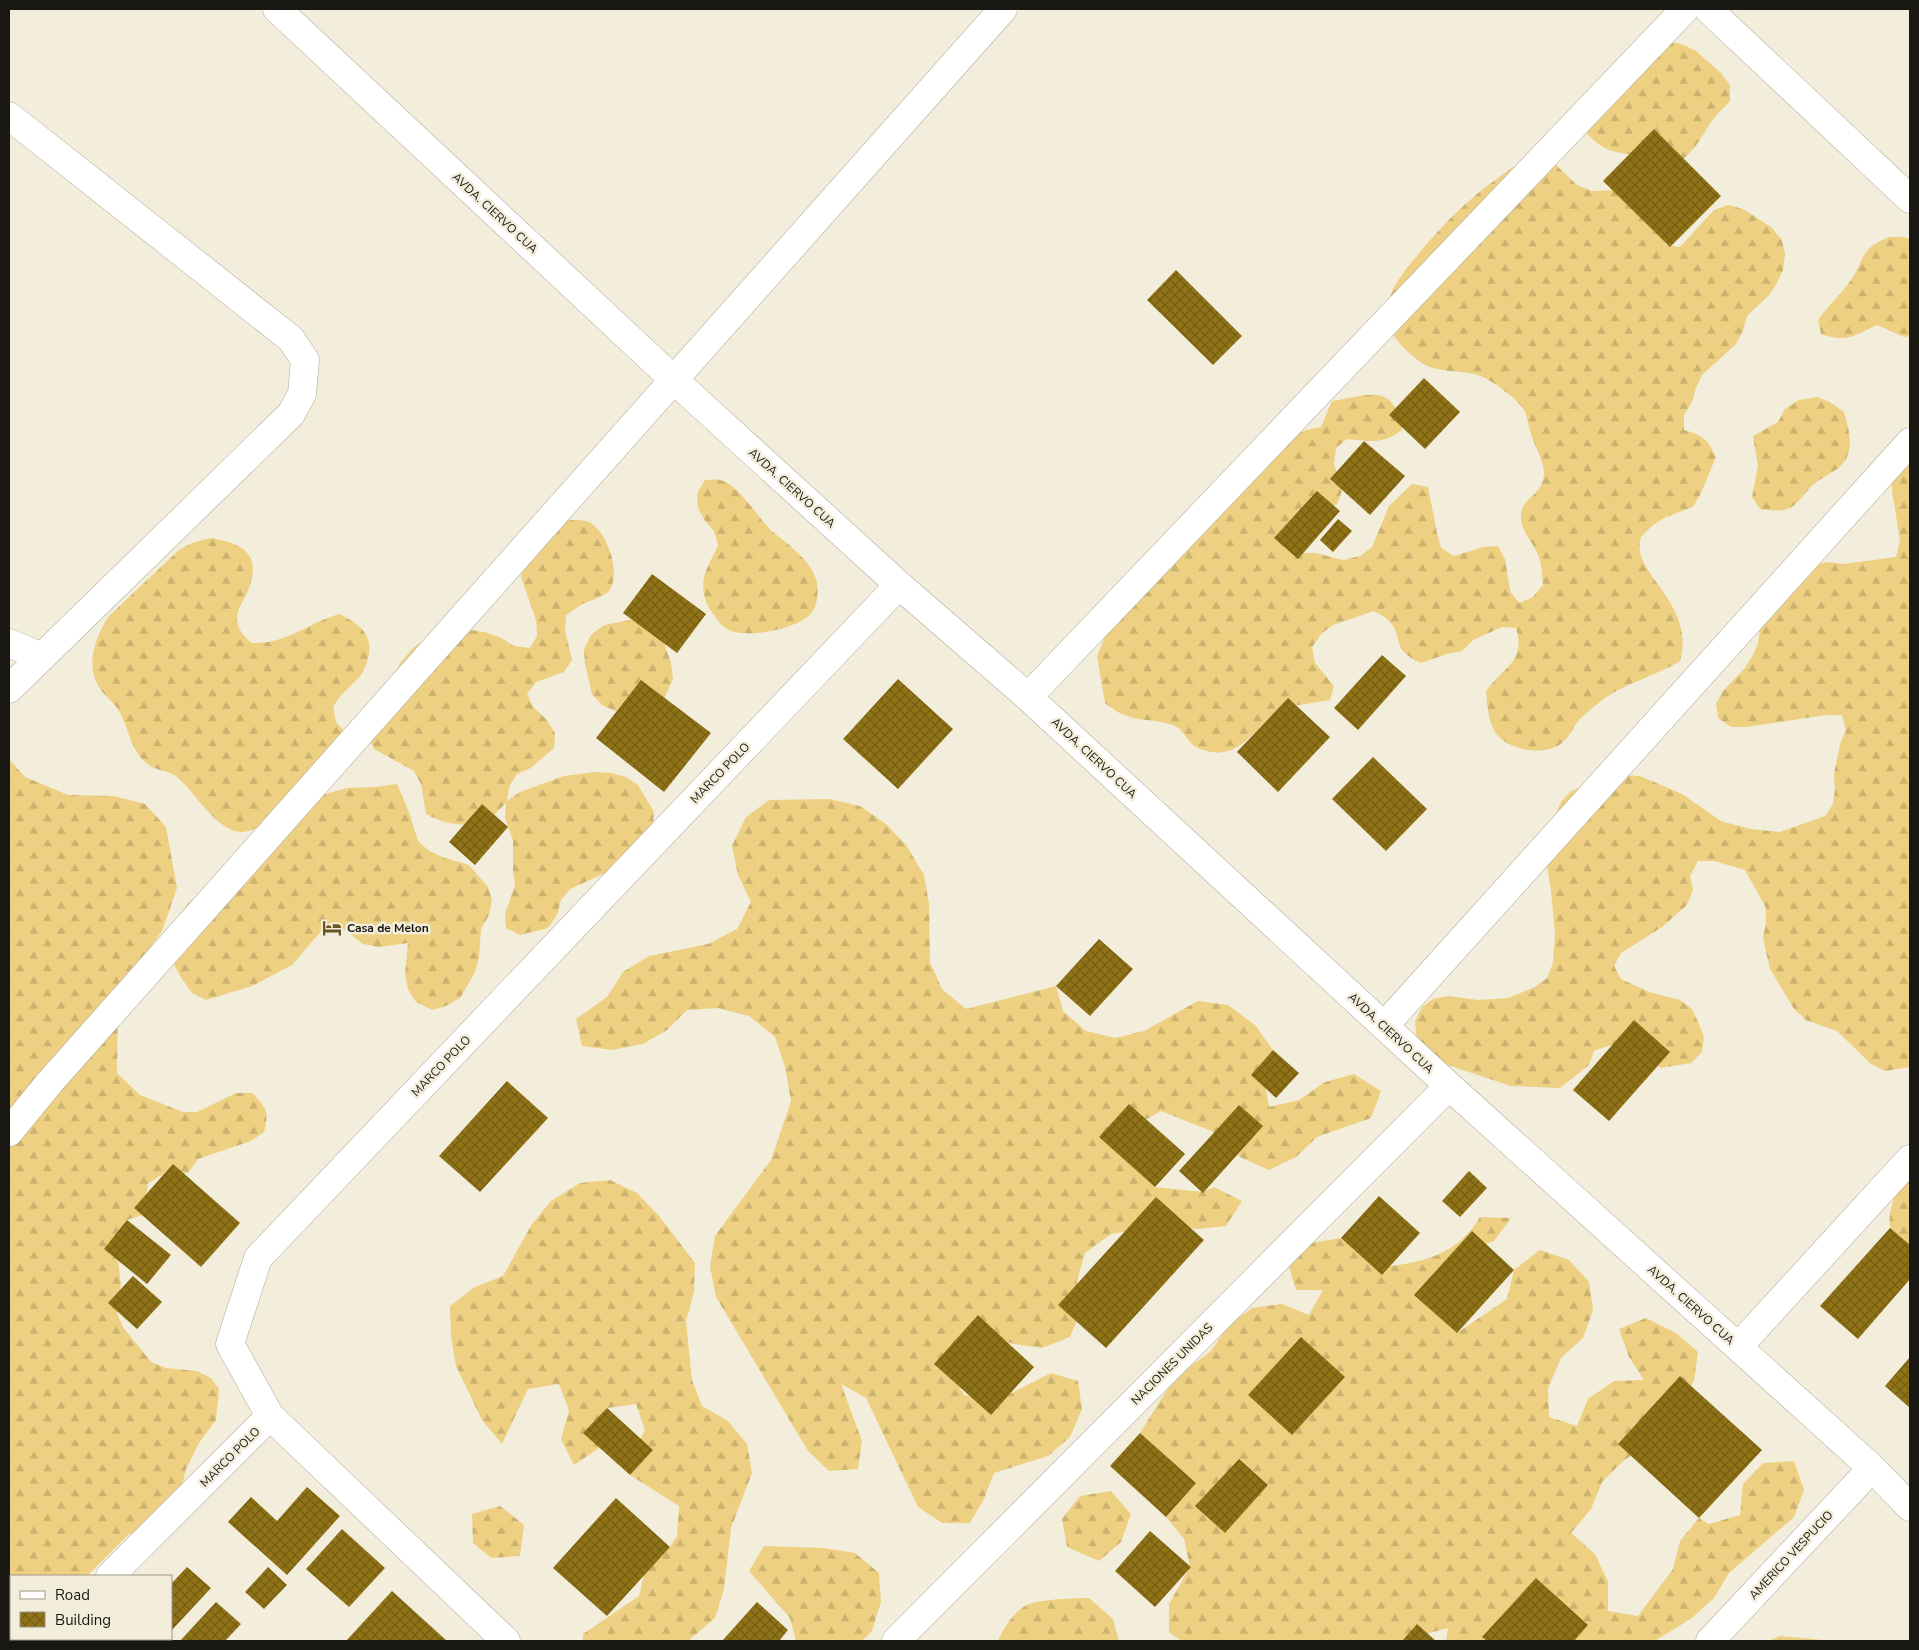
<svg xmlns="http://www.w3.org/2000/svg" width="1919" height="1650" font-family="'Nunito Sans',sans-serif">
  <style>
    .forest { fill: url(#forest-firs) }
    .building { fill: url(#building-cross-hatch) }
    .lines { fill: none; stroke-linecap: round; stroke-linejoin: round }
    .minor-casing { stroke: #afa998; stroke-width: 29 }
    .minor { stroke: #fff; stroke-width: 28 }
    .labels { text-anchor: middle; stroke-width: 5; stroke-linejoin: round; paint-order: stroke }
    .street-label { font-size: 12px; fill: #191711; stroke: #f3eddb }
    .poi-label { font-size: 12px; font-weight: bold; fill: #191711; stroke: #f3eddb; text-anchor: start }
  </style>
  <defs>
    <pattern id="forest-firs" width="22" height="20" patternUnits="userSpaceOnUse" patternTransform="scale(1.25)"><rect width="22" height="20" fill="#eed082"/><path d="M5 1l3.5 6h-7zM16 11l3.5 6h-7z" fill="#ccb26f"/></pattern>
    <pattern id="building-cross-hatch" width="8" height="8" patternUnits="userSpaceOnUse" patternTransform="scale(1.25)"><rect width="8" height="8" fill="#907317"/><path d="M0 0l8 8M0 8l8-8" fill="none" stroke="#755d13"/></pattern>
  </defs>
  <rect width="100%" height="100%" fill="#f3eddb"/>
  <!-- forest -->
  <path class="forest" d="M1666 41 1682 44 1696 51 1721 73 1730 85V101C1724 108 1715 115 1710 124 1702 136 1688 163 1671 164 1662 164 1647 157 1637 155 1611 152 1602 151 1584 130Z
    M1525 161 1555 164 1577 185 1592 191 1622 190 1667 226 1665 245 1680 247 1714 210 1728 205 1743 209 1771 227 1782 240 1785 254 1783 270 1777 283 1769 295 1747 316 1743 331 1736 344 1702 375 1696 388 1692 402 1684 415V430C1702 435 1708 439 1716 457L1701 493 1693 507 1664 518 1652 526 1641 537C1640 541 1639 547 1640 552 1642 562 1649 571 1654 579 1673 605 1689 628 1680 661 1656 676 1628 682 1605 698 1597 704 1588 711 1581 718 1574 725 1570 736 1563 742 1547 758 1506 750 1495 732 1488 720 1487 704 1486 691 1504 666 1526 662 1516 628L1502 627 1473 640 1462 651 1447 654 1421 663C1389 649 1405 637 1388 620 1385 616 1378 614 1374 611L1333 625 1322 633 1312 647 1315 663 1334 686 1330 700C1320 702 1285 706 1278 711 1252 730 1238 765 1198 748 1188 744 1183 728 1173 725 1144 716 1132 725 1105 703L1097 656 1121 598 1278 445 1306 430 1321 427 1332 401C1370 395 1394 382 1402 430 1382 445 1371 441 1347 439L1336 448 1334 463 1342 491 1337 504 1309 517 1300 553H1316L1343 560 1360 556 1372 547 1389 506 1412 484 1428 487 1437 533 1441 548 1454 556 1483 547 1498 546 1505 559 1510 591 1519 603 1533 597 1543 585C1542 575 1542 564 1538 555 1533 541 1519 530 1521 514 1523 501 1531 499 1538 490 1552 472 1538 455 1532 437 1529 429 1528 420 1525 412 1520 400 1490 379 1478 375 1464 371 1448 372 1433 368 1422 365 1414 357 1405 349 1371 317 1391 287 1415 258 1437 231 1460 207 1487 186 1500 177 1510 167 1525 161Z
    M1889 237H1904L1910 239V336L1904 337 1877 325C1853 336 1848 343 1821 334L1818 320C1827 307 1839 296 1849 283 1866 260 1857 250 1889 237Z
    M1817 397 1830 402 1844 412C1848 426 1853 442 1847 457 1840 472 1823 475 1812 486 1805 492 1798 504 1790 508 1781 512 1769 510 1760 509L1752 497 1758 466 1753 436 1778 422 1785 409 1799 400Z
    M1910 443V1067L1885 1071 1871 1064 1837 1031 1806 1020 1794 1009 1770 969 1763 938 1766 922V908L1745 870 1714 861H1698L1690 876 1693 890 1687 905 1662 927 1621 953 1614 966 1621 979 1649 992 1680 1000 1692 1009 1699 1024 1704 1037 1702 1052 1691 1063 1661 1068C1637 1048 1626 1037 1594 1051L1589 1065 1560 1088 1511 1086 1436 1061 1424 1049 1416 1035 1415 1021 1422 1007 1433 999 1448 996 1478 1000 1508 998 1535 987 1547 978 1553 963 1555 934 1551 891 1544 847 1548 832 1561 802 1570 792 1598 778 1612 774 1640 776 1682 794 1721 821 1750 829 1780 832 1825 816 1833 804 1835 789 1834 774 1840 744 1846 730 1842 715H1826L1746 727H1731L1718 718 1716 704 1723 691 1744 669 1752 657 1758 644 1762 614 1799 568 1829 562 1843 564 1896 557 1900 541 1890 477Z
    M705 480C709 480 715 479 720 480 739 484 758 519 773 532 789 545 810 560 816 579 819 588 818 605 812 612 800 629 744 640 727 629 721 626 716 618 712 612 704 602 702 589 704 577 707 566 714 555 718 545L714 531 705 521 698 508 697 494Z
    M573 520C578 520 584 520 589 522 607 531 623 575 608 592 601 598 587 601 579 606 575 609 571 612 566 615L565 630 572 660 564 672 536 682 527 694 534 708 546 719 555 733 554 748 531 768 517 774 509 787 507 801 520 792 564 776 595 772 611 773 626 777 638 785 654 812 653 827 614 869 570 889 561 900 557 915 548 928 520 935 506 928 505 914 515 885 513 871V841L505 818 506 803 485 824C459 825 449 826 426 814L421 784 414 771 374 749 368 735 393 676 401 662 413 648 438 630 453 627 484 632 500 637 514 646 530 648 537 636 536 620 521 577 518 545 541 524Z
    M211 538C241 543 262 553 249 588 246 597 238 607 237 617 237 629 243 635 251 643 288 644 306 624 339 614 356 622 372 632 369 653 368 660 365 669 361 675 351 687 341 693 333 707L336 722 356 744 355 760 344 769C324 783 262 833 241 832 216 831 195 792 177 777 169 770 154 771 146 763 131 750 129 730 120 713 116 704 107 698 101 690 84 667 95 637 109 616L180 549 195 542Z
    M635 619 661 634 671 663 673 679 661 706 636 721 602 705 592 694 585 664 584 649 591 635 604 625Z
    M9 759 25 777 68 795 114 796 145 804 166 827 177 888 162 931 118 993 117 1073 140 1095 183 1112H197L236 1093H252C267 1107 269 1113 264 1132L251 1141 198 1159 188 1173 159 1176 148 1184 142 1215 127 1220 115 1238 121 1284 117 1313 123 1327 151 1362 166 1368 197 1371 211 1378 219 1389 216 1420 199 1443 186 1469 178 1501 156 1523 128 1535 87 1576H11V1639H25L22 1641H9Z
    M397 784 409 812 418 841 428 850 442 857 469 865 488 887 492 900 489 915 481 929 479 957 475 972 460 998 446 1006 432 1010 416 1002 408 989 405 974 408 943 379 947 363 944 338 925 322 930 292 965 252 986 206 1000 192 993 182 979 174 965 171 949 178 918 188 903 212 886 267 858 278 847 296 819 319 796 347 788 376 787Z
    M829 799 860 806 886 824 906 845 924 875 929 904 930 962 942 989 966 1009 1056 986 1063 1011 1086 1031 1115 1038 1144 1031 1198 1001 1228 1005 1255 1025 1273 1050 1264 1077 1269 1107 1299 1100 1325 1082 1354 1074 1381 1091 1371 1118 1317 1137 1296 1157 1269 1170 1240 1157 1219 1134 1161 1111 1136 1125 1143 1158 1155 1187 1203 1192 1214 1187 1242 1201 1226 1226 1198 1229 1169 1225 1111 1234 1085 1253 1077 1281 1081 1311 1070 1337 1042 1348 1014 1344 986 1335 948 1369 964 1395 996 1401 1051 1373 1078 1381 1082 1409 1070 1437 1048 1456 994 1473 984 1499 970 1523H942L918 1507 866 1398 841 1384 862 1441 858 1469 829 1471 808 1451 716 1297 710 1266 715 1236 771 1160 791 1101 785 1067 775 1037 749 1016 718 1008 687 1010 667 1030 643 1044 612 1050 582 1046 576 1019 607 997 623 972 649 956 708 944 737 929 751 902 738 875 732 846 746 817 769 800Z
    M1908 1161H1910V1247L1906 1249 1894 1242C1893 1237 1890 1232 1890 1226 1887 1208 1902 1179 1908 1161Z
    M610 1180 637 1193 659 1216 695 1263 694 1292 686 1321 692 1380 702 1406 728 1421 747 1444 752 1473 731 1528 724 1589 715 1618 688 1641H583V1634L639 1596 646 1567 670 1547 677 1536 679 1506 630 1475 631 1456 645 1430 636 1404 607 1408 598 1419 599 1448 574 1465 561 1439 569 1411 559 1384 528 1389 502 1444 482 1420 456 1366 451 1336 450 1306 475 1287 503 1276 532 1224 551 1201 580 1183Z
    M1480 1217 1511 1218 1494 1241 1464 1252 1457 1333 1507 1299 1514 1270 1540 1250 1569 1260 1589 1282 1593 1310 1583 1338 1561 1358 1548 1388 1549 1417 1577 1426 1588 1399 1614 1381 1644 1380 1629 1357 1619 1329 1646 1318 1676 1333 1698 1352 1694 1380 1682 1406 1645 1446 1622 1462 1602 1482 1591 1509 1571 1533 1595 1554 1608 1582V1611L1638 1616 1673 1569 1680 1541 1699 1518 1709 1524 1740 1515 1743 1484 1763 1463 1794 1461 1804 1490 1794 1517 1729 1573 1714 1598 1692 1618 1655 1641H1446L1448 1628 1398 1641H1181L1169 1632V1604L1190 1567 1184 1539 1166 1517 1154 1488 1140 1433 1167 1390 1187 1369 1211 1351 1228 1326 1252 1308 1282 1304 1309 1315 1323 1290H1296L1288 1264 1311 1243 1341 1238 1372 1241 1391 1266C1429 1261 1459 1252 1480 1217Z
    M1111 1491 1131 1514 1121 1542 1099 1561 1067 1547 1062 1519 1080 1496Z
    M500 1506 524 1525 520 1556 491 1558 473 1543 472 1514Z
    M764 1546 824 1548 855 1553 879 1573 881 1602 872 1631 862 1641H796L790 1618 749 1571Z
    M1089 1598 1113 1619 1119 1641H998C1003 1629 1014 1611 1027 1605 1039 1599 1075 1598 1089 1598Z
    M1780 1636 1834 1641H1768Z"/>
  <!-- building -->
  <path class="building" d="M1654 129 1721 196 1670 247 1603 181Z
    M1176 270 1242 336 1213 365 1147 300Z
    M1424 378 1460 412 1425 449 1389 415Z
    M1364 441 1405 476 1370 515 1330 479Z
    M1317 491 1340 511 1298 559 1274 538Z
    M1338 519 1352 531 1333 552 1320 540Z
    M652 574 706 614 677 653 623 613Z
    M1382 655 1406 676 1358 730 1334 708Z
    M898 679 953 729 898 789 843 739Z
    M641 680 711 733 664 792 596 738Z
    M1288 698 1330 737 1278 792 1237 752Z
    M1373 757 1427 809 1386 851 1332 799Z
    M482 804 508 827 475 865 449 842Z
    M1099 939 1133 969 1090 1016 1056 986Z
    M1634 1020 1670 1052 1609 1121 1573 1090Z
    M1273 1050 1299 1073 1276 1098 1251 1075Z
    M507 1081 548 1118 480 1192 439 1156Z
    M1129 1104 1185 1154 1155 1187 1099 1137Z
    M1239 1105 1263 1126 1203 1193 1179 1171Z
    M173 1164 240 1223 201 1267 134 1208Z
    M1469 1171 1487 1188 1460 1217 1442 1201Z
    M1379 1196 1420 1233 1382 1275 1341 1238Z
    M1156 1197 1204 1240 1106 1348 1058 1305Z
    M127 1220 171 1255 147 1284 104 1249Z
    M1890 1228 1910 1245V1279L1858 1339 1820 1306Z
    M1472 1231 1514 1270 1457 1333 1414 1295Z
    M133 1276 162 1302 137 1329 108 1303Z
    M978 1315 1034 1367 991 1415 934 1364Z
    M1301 1337 1345 1377 1292 1435 1248 1395Z
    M1910 1357V1408L1885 1386Z
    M1680 1376 1762 1450 1699 1518 1618 1444Z
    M607 1408 653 1450 630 1475 583 1433Z
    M1140 1433 1196 1483 1166 1517 1110 1466Z
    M1239 1459 1268 1485 1225 1533 1195 1506Z
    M307 1487 340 1516 287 1575 228 1522 251 1497 277 1521Z
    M616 1498 670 1547 607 1616 553 1568Z
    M342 1529 385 1568 349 1607 306 1569Z
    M1150 1531 1191 1567 1155 1607 1115 1571Z
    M187 1567 211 1588 171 1631V1584Z
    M268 1567 287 1585 264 1609 245 1592Z
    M1536 1578 1588 1625 1574 1641H1487L1482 1637Z
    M392 1591 447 1641H346Z
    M216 1602 241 1624 225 1641H180Z
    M757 1602 788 1630 779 1641H722Z
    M1417 1624 1436 1641H1402Z"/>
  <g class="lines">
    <!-- minor casing -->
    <g class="minor-casing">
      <path id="minor" d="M277 9 673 379 899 585 1028 697 1449 1086 1872 1468 1910 1507
        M1708 9 1910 199
        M9 116 291 339 305 360 302 394 291 414 9 689
        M9 643 42 657
        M1028 697 1685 9
        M1384 1026 1910 442
        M9 1132 50 1082 1003 9
        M1738 1347 1910 1159
        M110 1576 270 1416
        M45 1641 48 1639
        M506 1641 270 1416 230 1344 258 1258 899 585
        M896 1641 1449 1086
        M1710 1641 1872 1468"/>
    </g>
    <!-- minor -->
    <use href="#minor" class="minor"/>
  </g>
  <!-- icons -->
  <defs>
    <g id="hotel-bare" transform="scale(1.5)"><path d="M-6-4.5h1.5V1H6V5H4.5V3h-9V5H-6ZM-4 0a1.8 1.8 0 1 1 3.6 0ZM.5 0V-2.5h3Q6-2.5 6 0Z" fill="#675523" stroke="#f3eddb" stroke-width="2.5" paint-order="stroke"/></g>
  </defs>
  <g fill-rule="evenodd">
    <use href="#hotel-bare" x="332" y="928"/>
  </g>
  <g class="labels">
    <!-- street labels -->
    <g class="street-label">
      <text transform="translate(495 213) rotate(43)" y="4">AVDA. CIERVO CUA</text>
      <text transform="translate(792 488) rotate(42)" y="4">AVDA. CIERVO CUA</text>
      <text transform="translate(1094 758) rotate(43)" y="4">AVDA. CIERVO CUA</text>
      <text transform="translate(720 773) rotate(-46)" y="4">MARCO POLO</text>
      <text transform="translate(1391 1033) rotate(43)" y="4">AVDA. CIERVO CUA</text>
      <text transform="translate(441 1066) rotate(-46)" y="4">MARCO POLO</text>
      <text transform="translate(1691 1305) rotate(42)" y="4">AVDA. CIERVO CUA</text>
      <text transform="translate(1172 1364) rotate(-45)" y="4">NACIONES UNIDAS</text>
      <text transform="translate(230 1457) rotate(-45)" y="4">MARCO POLO</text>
      <text transform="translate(1791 1555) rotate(-47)" y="4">AMERICO VESPUCIO</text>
    </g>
    <!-- poi labels -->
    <g class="poi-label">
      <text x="347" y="932">Casa de Melon</text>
    </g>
  </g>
  <!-- border -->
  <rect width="1919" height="1650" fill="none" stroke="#191711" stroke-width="20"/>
  <!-- legend -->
  <rect x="10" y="1575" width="162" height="65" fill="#f3eddb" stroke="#9c978a"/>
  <rect x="20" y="1591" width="25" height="8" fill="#ffffff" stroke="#9c978a"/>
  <text x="55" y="1600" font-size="15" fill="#191711">Road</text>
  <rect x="20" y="1612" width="25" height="15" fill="url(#building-cross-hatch)" stroke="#9c978a"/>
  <text x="55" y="1625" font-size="15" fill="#191711">Building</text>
</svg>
